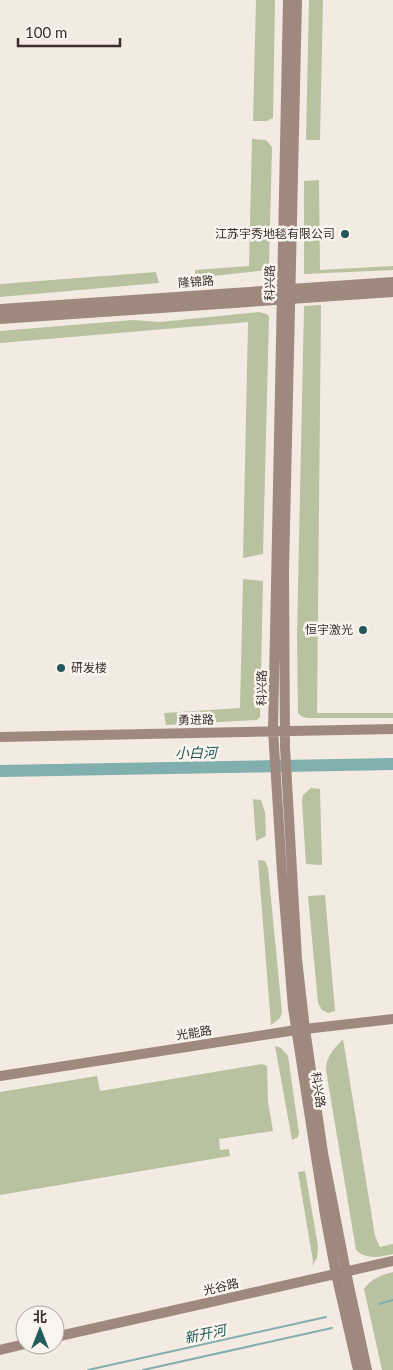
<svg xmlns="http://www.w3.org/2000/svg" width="393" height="1370" font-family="Lato,'Noto Sans SC',sans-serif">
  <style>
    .green { fill: #b8c2a1 }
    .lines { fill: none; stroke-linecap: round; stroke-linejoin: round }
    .stream { stroke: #81afae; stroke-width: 2 }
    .river { stroke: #81afae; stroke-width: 12 }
    .secondary { stroke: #9f897e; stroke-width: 10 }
    .poi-dot { fill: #22595a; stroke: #faf4ee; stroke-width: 2 }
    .labels { text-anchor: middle; stroke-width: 5; stroke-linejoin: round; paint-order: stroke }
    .poi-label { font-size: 12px; fill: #3a2f2c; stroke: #faf4ee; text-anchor: end }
    .street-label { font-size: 12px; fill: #3a2f2c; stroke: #faf4ee }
    .water-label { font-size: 14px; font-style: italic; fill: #22595a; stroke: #faf4ee }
  </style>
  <rect width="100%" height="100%" fill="#f3eae1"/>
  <!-- green -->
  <path class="green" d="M256 0H275L273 118 267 121H253Z
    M309 0H323L320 140H306Z
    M252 139 266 140 272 147 269 266 267 270 195 278V270L249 266Z
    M319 180 320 270 393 266V270L304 274V181Z
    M156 272 159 283 0 297V284Z
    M321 305 317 713H393V718H307L301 716 298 713 297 635 304 306Z
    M259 312 267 314 269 317 263 554 243 558 248 322 0 343V331L133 320 160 322Z
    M243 579 263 581 260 717 257 720 166 725 164 713 240 708Z
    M311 788 320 789 322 865 306 864 302 801 303 795Z
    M253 799 261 800 265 812 266 836 256 841Z
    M258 860 265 861 268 868 282 1012 280 1018 271 1025Z
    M325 895 335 1011 328 1013 322 1010 318 1003 308 896Z
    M343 1039 375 1236 380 1247 393 1244V1254C379 1257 367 1260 356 1250L326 1070C326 1056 334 1049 343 1039Z
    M275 1046 281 1048 288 1056 299 1133 298 1137 292 1140Z
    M262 1064 267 1066 268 1102 273 1131 219 1139 220 1150 229 1149 230 1156 0 1195V1092L97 1076 100 1091Z
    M305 1171 318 1246 317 1258 312 1266 313 1261 298 1172Z
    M393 1272V1370H382L364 1289C371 1279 381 1275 393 1272Z"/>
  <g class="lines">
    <!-- stream -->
    <path class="stream" d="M379 1304 393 1300
      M88 1370 326 1317
      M143 1370 332 1328"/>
    <!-- river -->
    <path class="river" d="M0 771 393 764"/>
    <!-- secondary -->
    <path class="secondary" d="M288 0 273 730 282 873 293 1008 325 1215 336 1274 358 1370
      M297 0 284 571 285 747 297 959 305 1029 323 1153 346 1272 367 1370
      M0 309 393 282
      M0 319 393 292
      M0 737 393 729
      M0 1076 296 1030 393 1019
      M55 1337 393 1261
      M0 1350 25 1344"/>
  </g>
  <!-- markers -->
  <g class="poi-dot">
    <circle cx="345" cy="234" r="5"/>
    <circle cx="363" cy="630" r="5"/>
    <circle cx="61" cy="668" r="5"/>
  </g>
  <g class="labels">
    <!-- poi labels -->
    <g class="poi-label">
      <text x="335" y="238">江苏宇秀地毯有限公司</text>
      <text x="353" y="634">恒宇激光</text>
      <text x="71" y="672" text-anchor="start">研发楼</text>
    </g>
    <!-- street labels -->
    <g class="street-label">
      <text transform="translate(196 282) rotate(-4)" y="4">隆锦路</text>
      <text transform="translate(270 283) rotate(-89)" y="4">科兴路</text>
      <text transform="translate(262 688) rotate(-89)" y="4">科兴路</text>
      <text transform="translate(196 720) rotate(-1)" y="4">勇进路</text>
      <text transform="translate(194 1033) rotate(-9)" y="4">光能路</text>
      <text transform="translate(318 1090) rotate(81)" y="4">科兴路</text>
      <text transform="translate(221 1287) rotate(-13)" y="4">光谷路</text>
    </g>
    <!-- water labels -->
    <g class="water-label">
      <text transform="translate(196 753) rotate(-1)" y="5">小白河</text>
      <text transform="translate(205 1334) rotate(-12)" y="5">新开河</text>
    </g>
  </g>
  <!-- north arrow -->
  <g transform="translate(40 1330)"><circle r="24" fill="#faf4ee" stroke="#ada5a0"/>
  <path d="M0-4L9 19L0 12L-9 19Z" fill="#22595a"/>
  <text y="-8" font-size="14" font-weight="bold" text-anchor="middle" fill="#3a2f2c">北</text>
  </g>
  <!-- scale -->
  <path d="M18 38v8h102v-8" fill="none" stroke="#3a2f2c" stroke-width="2.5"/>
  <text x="25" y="38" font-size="15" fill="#3a2f2c" stroke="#faf4ee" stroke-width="4" paint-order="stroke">100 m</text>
</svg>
